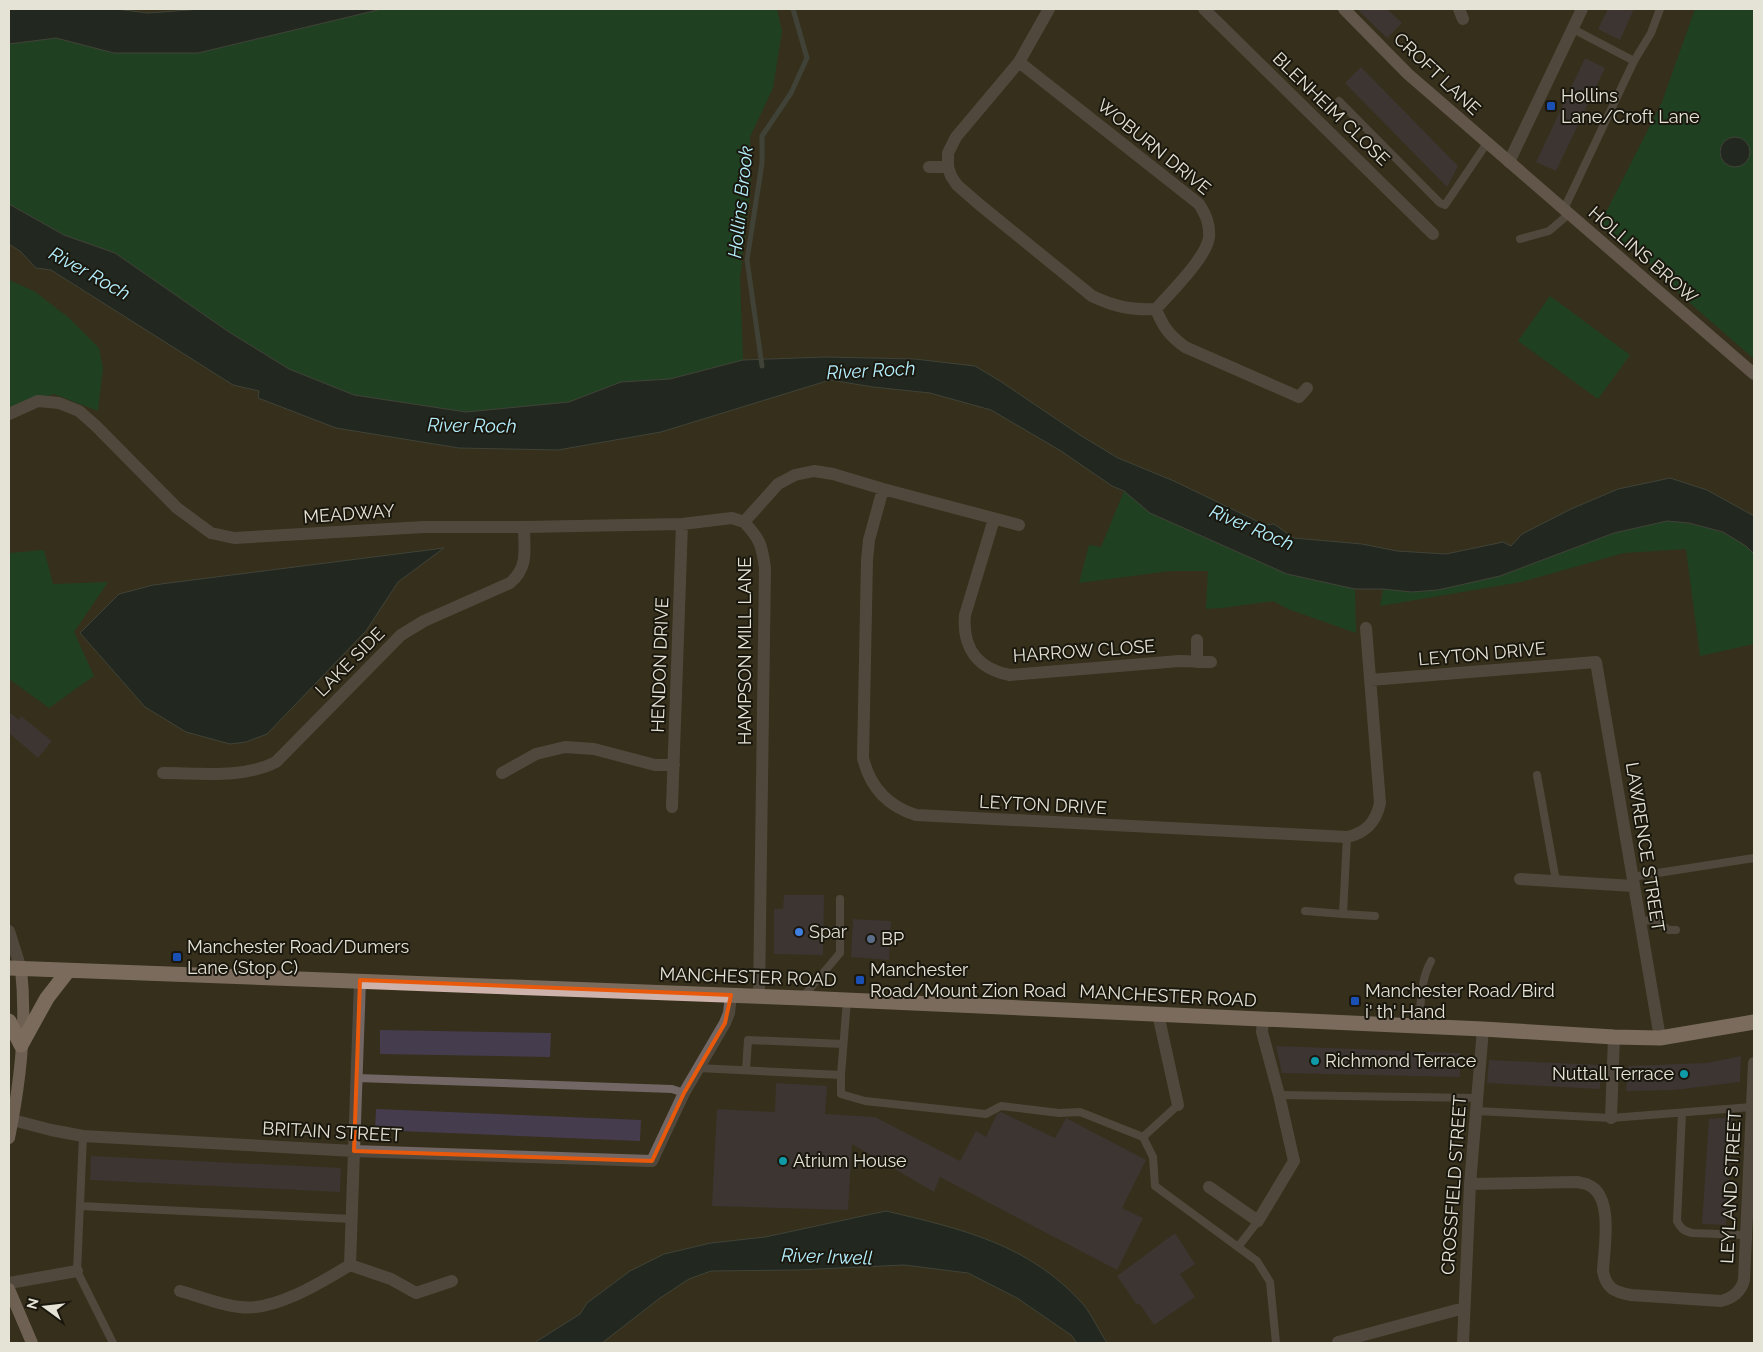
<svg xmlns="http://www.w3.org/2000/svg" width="1763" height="1352" font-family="Raleway,sans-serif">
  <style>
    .green { fill: #08562b }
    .water { fill: #0d1f24; stroke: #4e5a59 }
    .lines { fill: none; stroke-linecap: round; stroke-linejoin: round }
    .stream { stroke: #4e5a59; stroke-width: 5 }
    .building { fill: #453c4e }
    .lane { stroke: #726764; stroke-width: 8 }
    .street { stroke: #726764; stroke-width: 12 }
    .secondary { stroke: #978581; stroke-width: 12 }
    .primary { stroke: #b49d97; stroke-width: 12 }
    .highway { stroke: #ceb3ac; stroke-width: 15 }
    .marked { fill: none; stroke: #e8590c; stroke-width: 4; stroke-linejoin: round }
    .transit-dot { fill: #1a4fb4; stroke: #1a170e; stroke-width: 2 }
    .shop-dot { fill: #3f7fe0; stroke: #1a170e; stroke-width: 2 }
    .service-dot { fill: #5c6f8a; stroke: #1a170e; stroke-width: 2 }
    .culture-dot { fill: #0f9aa8; stroke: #1a170e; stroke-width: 2 }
    .labels { text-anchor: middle; stroke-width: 4; stroke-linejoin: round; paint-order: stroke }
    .street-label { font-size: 18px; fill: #e5e2d6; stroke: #1a170e }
    .poi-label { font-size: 18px; fill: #e5e2d6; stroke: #1a170e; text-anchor: start }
    .water-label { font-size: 19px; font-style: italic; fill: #b4f0fe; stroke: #1a170e }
  </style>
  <rect width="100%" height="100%" fill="#352f1b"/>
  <!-- green -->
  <path class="green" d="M382 9H777L782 31 773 88 750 137 751 184 740 278 743 360 670 379 621 382 569 402 466 412 354 395 289 369 229 332 115 253 64 235 9 204V44L56 38 114 53Z
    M1695 9H1754V359L1683 297 1643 257 1600 224 1662 102Z
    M9 280 34 291 68 317 99 348 103 368 98 411 54 394 9 408Z
    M1550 296 1630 355 1598 399 1518 341Z
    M1124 491 1150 513 1287 574 1355 589 1356 633 1288 609 1273 601 1222 608 1206 609 1208 571H1170L1079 583 1089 545 1101 547Z
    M1667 521C1699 524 1731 530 1754 554V644L1700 656 1686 549 1624 553 1521 582 1380 606 1383 589 1412 592 1438 590 1500 576 1614 533Z
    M44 550 53 584 108 582 74 632 94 676 49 708 9 679V553Z"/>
  <!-- water -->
  <path class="water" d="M9 9H116L148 13 202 9H382L198 53H114L56 38 9 44Z
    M1720 152a15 15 0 1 1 30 0a15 15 0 1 1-30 0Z
    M9 204 64 235 115 253 229 332 289 369 354 395 466 412 569 402 621 382 670 379 743 360 825 357 915 359 975 366 1000 381 1080 435 1118 458 1174 481 1265 525 1274 524 1294 538 1362 544 1397 551 1446 554 1503 542 1511 546 1522 534 1571 509 1618 489 1670 478 1707 490 1754 516V554L1746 546 1723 532 1689 523 1667 521 1614 533 1500 576 1438 590 1412 592 1383 589H1355L1287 574 1150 513 1124 491 1112 486 1061 451 991 410 930 393 873 387 830 380 661 432 558 450 459 448 336 428 258 398 259 391 233 385 51 270 36 268 21 252 9 244Z
    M444 548 398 582 366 631 267 734 246 742 230 744 186 732 145 707 80 633 119 594 153 585Z
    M886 1211C962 1229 1029 1244 1083 1304 1092 1315 1099 1331 1107 1343H1077L1071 1335 1017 1298 968 1273 904 1265 797 1270 711 1271 689 1279 660 1298 602 1343H534L580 1314 587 1303 630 1271 664 1254 711 1243 765 1237Z"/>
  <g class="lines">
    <!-- stream -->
    <path class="stream" d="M762 366 747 260 762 163V136L791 93 807 58 793 9"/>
  </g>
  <!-- building -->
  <path class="building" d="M1357 9H1387L1402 23 1387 38Z
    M1608 9H1634L1620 40 1598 29Z
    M1585 58 1605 68 1556 171 1536 162Z
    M1361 67 1458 166 1447 187 1345 83Z
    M9 712 19 720 21 716 52 741 38 758 9 733Z
    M784 895H824L823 955 774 954V909H783Z
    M853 919 891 921 889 960 851 957Z
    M380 1030 551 1033 550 1057 380 1054Z
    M1276 1046 1460 1053V1077L1282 1073Z
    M1741 1056 1740 1082 1674 1090 1626 1091 1628 1066 1707 1063Z
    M1489 1060 1601 1065 1600 1089 1487 1083Z
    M776 1083 827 1086 825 1114 875 1117 960 1161 976 1131 986 1137 997 1114 1001 1112 1055 1138 1066 1118 1146 1160 1122 1208 1143 1218 1117 1270 940 1177 934 1192 852 1144 848 1210 712 1206 717 1109 775 1112Z
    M376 1109 641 1120 640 1141 375 1130Z
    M1733 1117 1726 1225 1702 1224 1709 1119Z
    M91 1156 341 1168 340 1192 90 1180Z
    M1175 1233 1195 1264 1180 1274 1195 1297 1154 1325 1139 1303 1137 1305 1117 1276Z"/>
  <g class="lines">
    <!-- lane -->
    <path class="lane" d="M1573 29 1634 61
      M1339 101 1440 203 1445 205 1487 143
      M1564 209 1634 61 1651 33 1660 9
      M1520 239 1549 231 1569 214
      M1537 775 1556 881
      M1632 877 1754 858
      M1305 911 1343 914 1347 837
      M1343 914 1375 916
      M1653 920 1669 930H1676
      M1640 921 1653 920 1659 914
      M802 998 840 953V899
      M847 1000 841 1075V1094L865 1101 986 1114 1001 1106 1059 1113 1080 1112 1143 1137 1178 1105
      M1419 1026C1421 1004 1420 981 1431 961
      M698 1068 841 1075
      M746 1070 748 1040 843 1044
      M357 1078 672 1089 684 1093
      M1279 1095 1477 1098
      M1476 1111 1611 1118 1752 1107
      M1682 1113 1677 1221C1681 1229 1684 1231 1692 1233L1746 1235
      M83 1136 77 1271 113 1343
      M1143 1137 1153 1157 1155 1186 1257 1261 1270 1282 1276 1343
      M80 1206 352 1219
      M1238 1247 1258 1221"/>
    <!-- street -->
    <path class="street" d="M1204 9 1433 234
      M1459 9 1463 19
      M1019 62 1199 204C1206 215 1210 224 1209 237 1207 257 1170 293 1156 309 1131 310 1115 307 1092 296L980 205 957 185 951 176 948 167V153L956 137 1019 62 1049 9
      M1509 162 1582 9
      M929 167H948
      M1156 309C1163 327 1169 335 1185 347L1299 397 1307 388
      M9 414 38 401 59 403 79 411 96 426 177 508 211 533 234 538 424 527H524L682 524 732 518 744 522
      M883 489 869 540 867 560 863 758C870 787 887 806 916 815L1347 837C1366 833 1376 822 1380 803L1366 628
      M994 519 965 615C962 648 978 669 1010 675L1179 661 1211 662
      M744 522C760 539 762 545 765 568L759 996
      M744 522 778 484 795 475 814 471 833 474 883 489 1019 525
      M1197 662V640
      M1370 680 1596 662 1660 1038
      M163 773C199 773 243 779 276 762L401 635 424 621 510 583C529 567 524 550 524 527
      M502 773 536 754 565 747 594 749 655 765H674
      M672 807 682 524
      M1520 879 1633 886
      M9 931 21 969
      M1158 1014 1178 1105
      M1611 1118 1614 1037
      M9 1119 51 1130 83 1136 354 1151 652 1161 684 1093 725 1023 729 1013 731 995
      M1470 1184 1577 1182C1582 1183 1588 1184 1592 1187 1613 1201 1604 1249 1603 1271 1606 1288 1614 1292 1631 1295L1721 1301C1733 1298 1741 1292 1744 1280L1754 1063
      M1209 1187 1258 1221 1294 1161 1279 1095 1262 1032 1263 1019
      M350 1265 360 980
      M9 1283 77 1271
      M180 1291C199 1296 220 1305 240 1307 274 1312 322 1282 350 1265L391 1279 416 1293 452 1281
      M1338 1342 1464 1308
      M1463 1343 1470 1184 1483 1029"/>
    <!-- secondary -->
    <path class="secondary" d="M1344 9 1408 74 1754 374"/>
    <!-- primary -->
    <path class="primary" d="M9 1138C20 1084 27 1023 21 969
      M9 1289 32 1343"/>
    <!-- highway -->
    <path class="highway" d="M9 968 802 998 1483 1029 1614 1037 1660 1038 1754 1022
      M9 1021 21 1045
      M21 1045 47 998 68 971"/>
  </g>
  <!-- marked area -->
  <path d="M0 0H1763V1352H0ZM360 980 731 995 725 1023 684 1093 652 1161 354 1151Z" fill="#352f1b" fill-opacity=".55" fill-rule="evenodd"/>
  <path class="marked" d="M360 980 731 995 725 1023 684 1093 652 1161 354 1151Z"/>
  <!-- markers -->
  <g class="transit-dot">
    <rect x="1546" y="101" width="10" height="10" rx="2.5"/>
    <rect x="172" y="952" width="10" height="10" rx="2.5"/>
    <rect x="855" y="975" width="10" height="10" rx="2.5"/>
    <rect x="1350" y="996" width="10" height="10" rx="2.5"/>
  </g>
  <circle class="shop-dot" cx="799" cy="932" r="5"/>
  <circle class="service-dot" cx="871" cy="939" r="5"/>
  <g class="culture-dot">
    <circle cx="1315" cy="1061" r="5"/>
    <circle cx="1684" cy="1074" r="5"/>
    <circle cx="783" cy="1161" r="5"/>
  </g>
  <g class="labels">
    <!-- street labels -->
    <g class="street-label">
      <text transform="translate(1437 74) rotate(43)" y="6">CROFT LANE</text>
      <text transform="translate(1331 109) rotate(44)" y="6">BLENHEIM CLOSE</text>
      <text transform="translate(1154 147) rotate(39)" y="6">WOBURN DRIVE</text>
      <text transform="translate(1643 255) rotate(41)" y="6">HOLLINS BROW</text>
      <text transform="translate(349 514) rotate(-4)" y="6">MEADWAY</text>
      <text transform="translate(745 651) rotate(-90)" y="6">HAMPSON MILL LANE</text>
      <text transform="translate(1084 651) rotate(-4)" y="6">HARROW CLOSE</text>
      <text transform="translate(1482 654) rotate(-5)" y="6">LEYTON DRIVE</text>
      <text transform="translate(350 662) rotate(-45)" y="6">LAKE SIDE</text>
      <text transform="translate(660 665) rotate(-88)" y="6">HENDON DRIVE</text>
      <text transform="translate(1043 805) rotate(3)" y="6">LEYTON DRIVE</text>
      <text transform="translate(1645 847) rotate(81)" y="6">LAWRENCE STREET</text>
      <text transform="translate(748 977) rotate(2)" y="6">MANCHESTER ROAD</text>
      <text transform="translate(1168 996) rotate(3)" y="6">MANCHESTER ROAD</text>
      <text transform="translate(332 1132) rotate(3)" y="6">BRITAIN STREET</text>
      <text transform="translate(1454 1185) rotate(-86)" y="6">CROSSFIELD STREET</text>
      <text transform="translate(1731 1187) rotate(-87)" y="6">LEYLAND STREET</text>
    </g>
    <!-- poi labels -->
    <g class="poi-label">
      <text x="1561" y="102">Hollins<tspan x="1561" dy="21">Lane/Croft Lane</tspan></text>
      <text x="809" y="938">Spar</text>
      <text x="881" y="945">BP</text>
      <text x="187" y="953">Manchester Road/Dumers<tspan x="187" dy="21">Lane (Stop C)</tspan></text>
      <text x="870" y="976">Manchester<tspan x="870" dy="21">Road/Mount Zion Road</tspan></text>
      <text x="1365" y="997">Manchester Road/Bird<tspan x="1365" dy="21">i' th' Hand</tspan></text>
      <text x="1325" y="1067">Richmond Terrace</text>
      <text x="1674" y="1080" text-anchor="end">Nuttall Terrace</text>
      <text x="793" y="1167">Atrium House</text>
    </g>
    <!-- water labels -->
    <g class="water-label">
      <text transform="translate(740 202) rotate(-84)" y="7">Hollins Brook</text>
      <text transform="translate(90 273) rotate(29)" y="7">River Roch</text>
      <text transform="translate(871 370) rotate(-3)" y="7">River Roch</text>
      <text transform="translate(472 425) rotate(1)" y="7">River Roch</text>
      <text transform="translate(1252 527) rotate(23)" y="7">River Roch</text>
      <text transform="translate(827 1256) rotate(2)" y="7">River Irwell</text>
    </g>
  </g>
  <!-- border -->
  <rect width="1763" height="1352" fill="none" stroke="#e5e2d6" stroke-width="20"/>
  <!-- north arrow -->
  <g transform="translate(45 1307) rotate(285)" stroke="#1a170e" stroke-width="4" paint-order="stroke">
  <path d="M0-4L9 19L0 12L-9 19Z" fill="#e5e2d6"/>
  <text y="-8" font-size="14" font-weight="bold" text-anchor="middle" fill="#e5e2d6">N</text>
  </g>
</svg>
